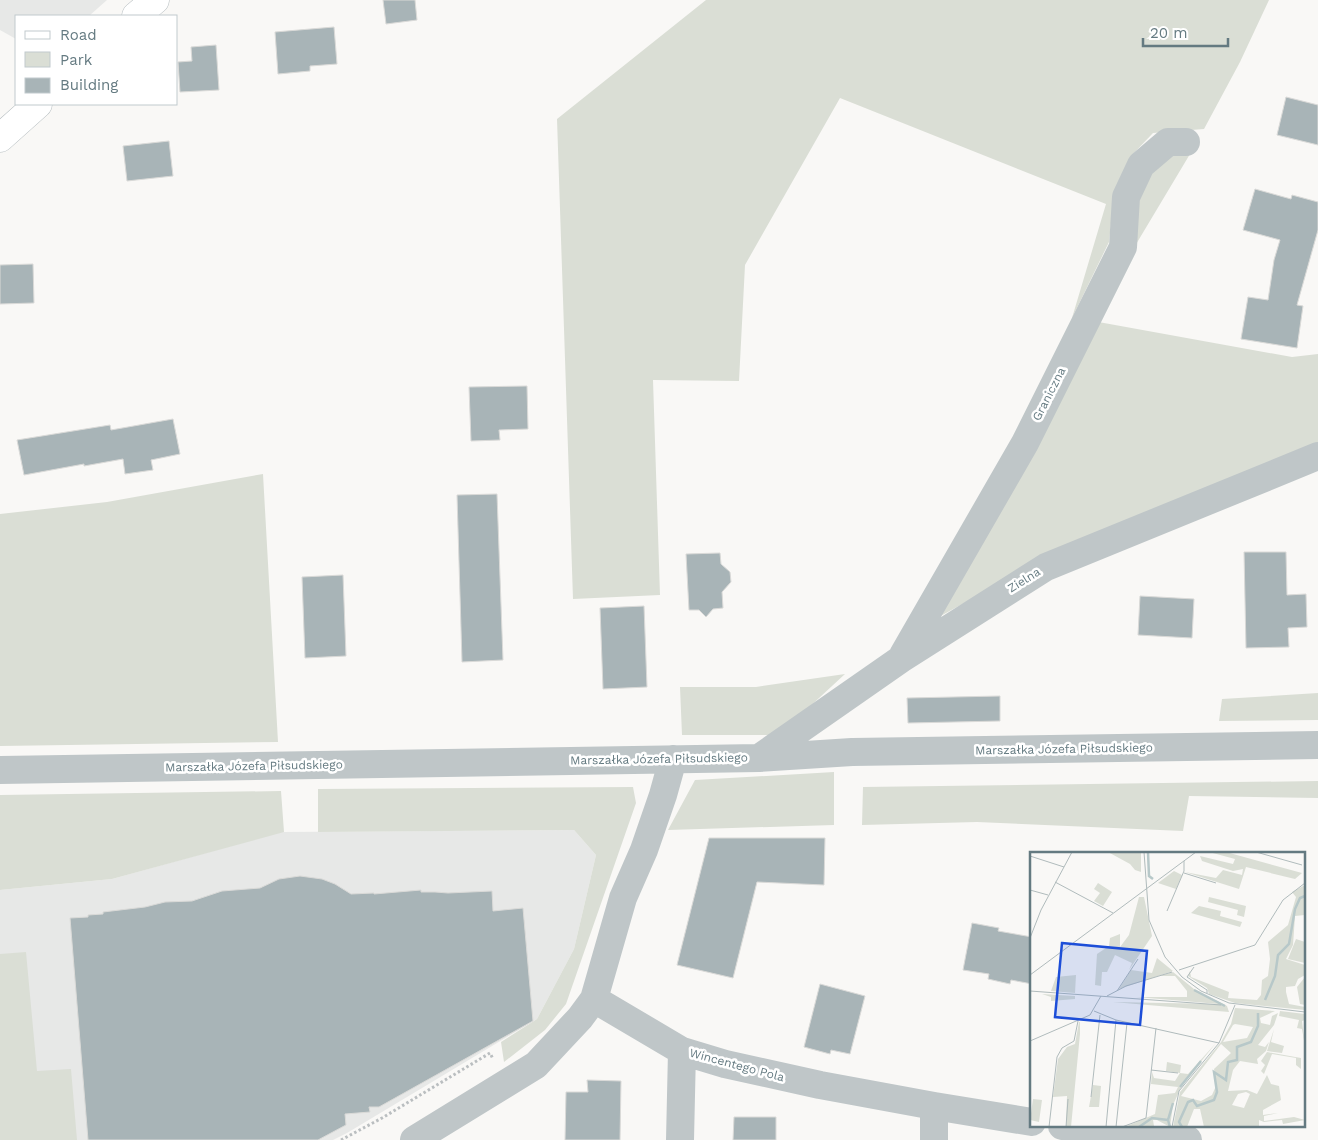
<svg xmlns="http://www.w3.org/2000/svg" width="1318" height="1140" font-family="'Work Sans',sans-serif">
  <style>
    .built { fill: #e7e8e7 }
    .green { fill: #daded5 }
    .building { fill: #a8b4b7; stroke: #dadad8 }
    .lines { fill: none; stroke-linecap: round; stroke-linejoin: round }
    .secondary-casing { stroke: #b2babd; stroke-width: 29 }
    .path { stroke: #babec0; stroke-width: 3; stroke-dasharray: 2.5 2.5; stroke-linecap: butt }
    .street { stroke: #bfc6c8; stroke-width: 28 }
    .secondary { stroke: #fff; stroke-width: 28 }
    .labels { text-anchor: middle; stroke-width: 5; stroke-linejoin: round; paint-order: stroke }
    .street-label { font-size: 12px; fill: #647a81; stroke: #fff }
    .inset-river { fill: none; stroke: #b7c8c9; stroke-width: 2.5 }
    .inset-road { fill: none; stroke: #b0bbbc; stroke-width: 1 }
    .view { fill: #1d4ed8; fill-opacity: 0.15; stroke: #1d4ed8; stroke-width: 2.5 }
    .inset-edge { fill: none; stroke: #647a81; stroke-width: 2.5 }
  </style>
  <rect width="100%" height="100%" fill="#f9f8f6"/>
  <!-- built -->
  <path class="built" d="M0 0H107L89 16H16V39L0 30Z
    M574 830 596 855 574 949 537 1019 347 1133 333 1140H0V890L112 879 281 832Z"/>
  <!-- green -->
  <path class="green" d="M706 0H1269L1240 62 1204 129 1153 133 1132 155 1113 205 1109 242 1072 318 1106 204 840 98 745 265 739 381 653 380 660 595 573 599 557 119Z
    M1171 149H1193L1129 256 1136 189Z
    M1093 321 1292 357 1318 354V444L1074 543 935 619Z
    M263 474 278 742 0 746V514L107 502Z
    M845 674 779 735H682L680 687H756Z
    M1318 693V720L1219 721 1222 699Z
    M834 772V825L668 830 695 780Z
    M1318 781V798L1189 796 1183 831 977 822 862 825 863 787Z
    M633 787 636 803 566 1004 545 1030 504 1062 501 1042 537 1019 574 949 596 855 574 830 318 832V789Z
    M281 791 284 832 112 879 0 890V795Z
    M26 952 37 1071 71 1069 77 1140H0V954Z"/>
  <!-- building -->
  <path class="building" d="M383 0H415L417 20 386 24Z
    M334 27 337 64 310 66V71L278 74 275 32Z
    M216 45 219 90 180 92 178 62 192 61 191 47Z
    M1286 97 1318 105V145L1277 135Z
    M169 141 173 176 127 181 123 146Z
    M1255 189 1291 199 1292 195 1318 202V230L1297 305 1303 306 1297 348 1241 339 1248 297 1268 300 1274 260 1280 240 1243 230Z
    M33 264 34 303 0 304V265Z
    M527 386 528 429 499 430 500 440 471 441 469 387Z
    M173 419 180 454 151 460 153 470 125 474 123 459 84 466V464L24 475 17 440 110 425 111 430Z
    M497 494 503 660 462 662 457 495Z
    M1244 552H1286L1287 595 1306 594 1307 627 1288 628 1289 647 1246 648Z
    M720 553 721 564 730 572 731 582 722 592 723 608 713 609 706 617 699 610H689L686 554Z
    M343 575 346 656 305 658 302 577Z
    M1140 596 1194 599 1192 638 1138 635Z
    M644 606 647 687 603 689 600 608Z
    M1000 696V721L908 723 907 698Z
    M709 838H825L824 885 757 882 733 978 677 965Z
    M300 876 322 879 335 884 351 894 374 893V894L421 890V892H435L448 893 492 891 493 911 523 908 533 1021 379 1107H369L370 1112 345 1114 346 1125 318 1140H88L70 918 88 917V915L103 914V912L145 907 165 902 192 901 222 891 260 888 279 879Z
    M972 923 999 928 998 931 1032 937V984L1011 980 1010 984 988 979 989 974 963 970Z
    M820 984 865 996 850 1054 831 1050 830 1054 804 1047Z
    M587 1080 621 1081 620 1140H565L566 1092H588Z
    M734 1117H776V1140H733Z"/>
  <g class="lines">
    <!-- secondary casing -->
    <g class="secondary-casing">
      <path id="secondary" d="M136 16 155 0
        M0 138 38 104"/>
    </g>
    <!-- path -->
    <path class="path" d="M341 1140 382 1118 490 1053 493 1059"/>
    <!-- street -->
    <path class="street" d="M903 655 1025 443 1123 247 1126 197 1141 165 1168 142H1186
      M759 758 901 659 1046 567 1318 456
      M0 770 759 758 852 752 1318 745
      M594 999 682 1051 725 1064 820 1085 934 1106 1032 1122
      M1062 1126 1103 1132 1188 1140
      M414 1140 536 1065 580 1018 594 999 623 898 644 850 663 795 673 759
      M680 1140 682 1051
      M934 1140V1106"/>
    <!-- secondary -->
    <use href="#secondary" class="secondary"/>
  </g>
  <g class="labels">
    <!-- street labels -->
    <g class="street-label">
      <text transform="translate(1049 394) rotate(-63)" y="4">Graniczna</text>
      <text transform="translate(1024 580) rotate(-32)" y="4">Zielna</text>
      <text transform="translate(1064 749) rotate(-1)" y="4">Marszałka Józefa Piłsudskiego</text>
      <text transform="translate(659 759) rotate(-1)" y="4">Marszałka Józefa Piłsudskiego</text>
      <text transform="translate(254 766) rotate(-1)" y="4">Marszałka Józefa Piłsudskiego</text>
      <text transform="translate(737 1065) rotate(15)" y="4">Wincentego Pola</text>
    </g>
  </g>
  <!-- overview -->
  <g transform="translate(1030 852)">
    <rect width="275" height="275" fill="#f9f8f6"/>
    <path d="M78 0H111V20L105 18 100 12ZM179 0H196L272 21 265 27 216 15 209 37 155 20 186 26 193 18 212 23 213 17 203 19 172 9 170 4 203 12 205 7ZM144 19 152 23 146 37 128 31ZM68 31 82 40 73 54 64 49 70 41 64 37ZM275 33V63L265 64 263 93 256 107 275 113V123L268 127 265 134 256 135V140L259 152 275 155V158L205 151 179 142 177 136 158 124 160 119 161 125 199 140 198 146 227 148 231 143 232 128 238 124 240 107 238 90 258 73 266 45 262 40ZM109 45H114L122 84 99 118 102 111 85 103 77 120H72L71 134 65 133 67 102 79 94 80 86 90 82V95L99 83ZM179 45 216 54 214 65 207 63 208 58 178 50ZM169 54 191 59 190 64 212 70 210 75 161 61ZM266 87 275 90V111L258 107ZM127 106 143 119 89 137 101 118 122 121ZM143 120 164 137 197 154 199 160 83 150 189 152 106 145H157V139L145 124H129ZM46 123 45 141 21 139 26 125ZM275 125V153L270 152 267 135ZM12 142 45 144V147L21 149V145ZM205 156 245 159 230 166 231 171 240 173 242 164 248 161 244 173 228 193 235 195 239 190 236 199 227 207 228 212 210 209 203 218 198 239 217 238 227 242 237 223 241 232 249 234 251 248 233 258V263L248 261 234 264V269L264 265 275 268 253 272 252 268 234 270 229 268V275H174L170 257H164L157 275H143L150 240 191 190 201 172ZM203 173 205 172 223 175 217 186 193 190ZM191 192 201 201 184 217 186 234 182 243 171 249 151 244ZM216 240 220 242 214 256 202 253 208 242ZM250 159 275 162V168L272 169 275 194 272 177 267 176 269 168 249 164ZM49 170H50V182L41 275H36L37 244 23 245 28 207 37 195 45 192ZM244 177 241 190 254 194 252 201 237 199ZM186 191 152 233 143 253 140 275 127 268H123L124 274 95 275 125 262 128 243 145 241 148 235 121 232 122 220 124 226 145 229 150 221 136 219 137 210 151 213 150 221 158 222ZM237 200 271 206V217L266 213V206L242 202 234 222 231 219 235 213 231 209ZM63 233 71 234 69 255H59ZM3 247 12 248 9 270 0 268Z" fill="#daded5" fill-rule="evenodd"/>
    <path class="inset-river" d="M118 0 119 24 123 27M164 138 195 154M235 148 245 124 248 103 259 92 265 57 270 46 275 44M150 235 171 209M109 275 122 266 138 268M140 275 138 268 143 251M152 275 149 270 158 250 163 248 167 254 184 248 187 240 184 220 196 228 198 210 207 208V195L221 190 228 174V161"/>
    <path class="inset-road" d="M114 0 119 68 135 105 152 125 171 139 199 151 275 160M226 0 272 13M0 4 34 15M154 21 186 31M25 30 83 61M0 38 18 43M137 59 154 19V9M0 86 11 58 42 0M164 115 157 125 177 138V141M149 118 225 93 253 48 275 31M0 123 166 0M0 139 191 153M87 139 108 107M77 144 96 134 142 120M64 159 86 168 189 191M0 189 60 163 71 144M121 218 148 221M61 245 70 163M19 275 27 205 32 196 44 189 48 169M36 275 38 247M76 275 86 168M86 275 97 171M92 275 116 266 126 176M142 275 149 239 189 191 205 153"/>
    <path class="view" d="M32 91 117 99 110 173 25 165Z"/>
    <rect width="275" height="275" class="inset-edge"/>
  </g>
  <!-- legend -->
  <rect x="15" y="15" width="162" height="90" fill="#ffffff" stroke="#c1cacd"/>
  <rect x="25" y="31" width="25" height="8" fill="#ffffff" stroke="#c1cacd"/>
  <text x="60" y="40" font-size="15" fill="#647a81">Road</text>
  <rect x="25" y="52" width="25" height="15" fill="#daded5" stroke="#c1cacd"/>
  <text x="60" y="65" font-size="15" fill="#647a81">Park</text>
  <rect x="25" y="78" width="25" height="15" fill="#a8b4b7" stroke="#c1cacd"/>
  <text x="60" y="90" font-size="15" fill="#647a81">Building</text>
  <!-- scale -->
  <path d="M1143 38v8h85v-8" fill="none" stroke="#647a81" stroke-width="2.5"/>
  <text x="1150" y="38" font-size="15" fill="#647a81" stroke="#ffffff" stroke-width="4" paint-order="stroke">20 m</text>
</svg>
